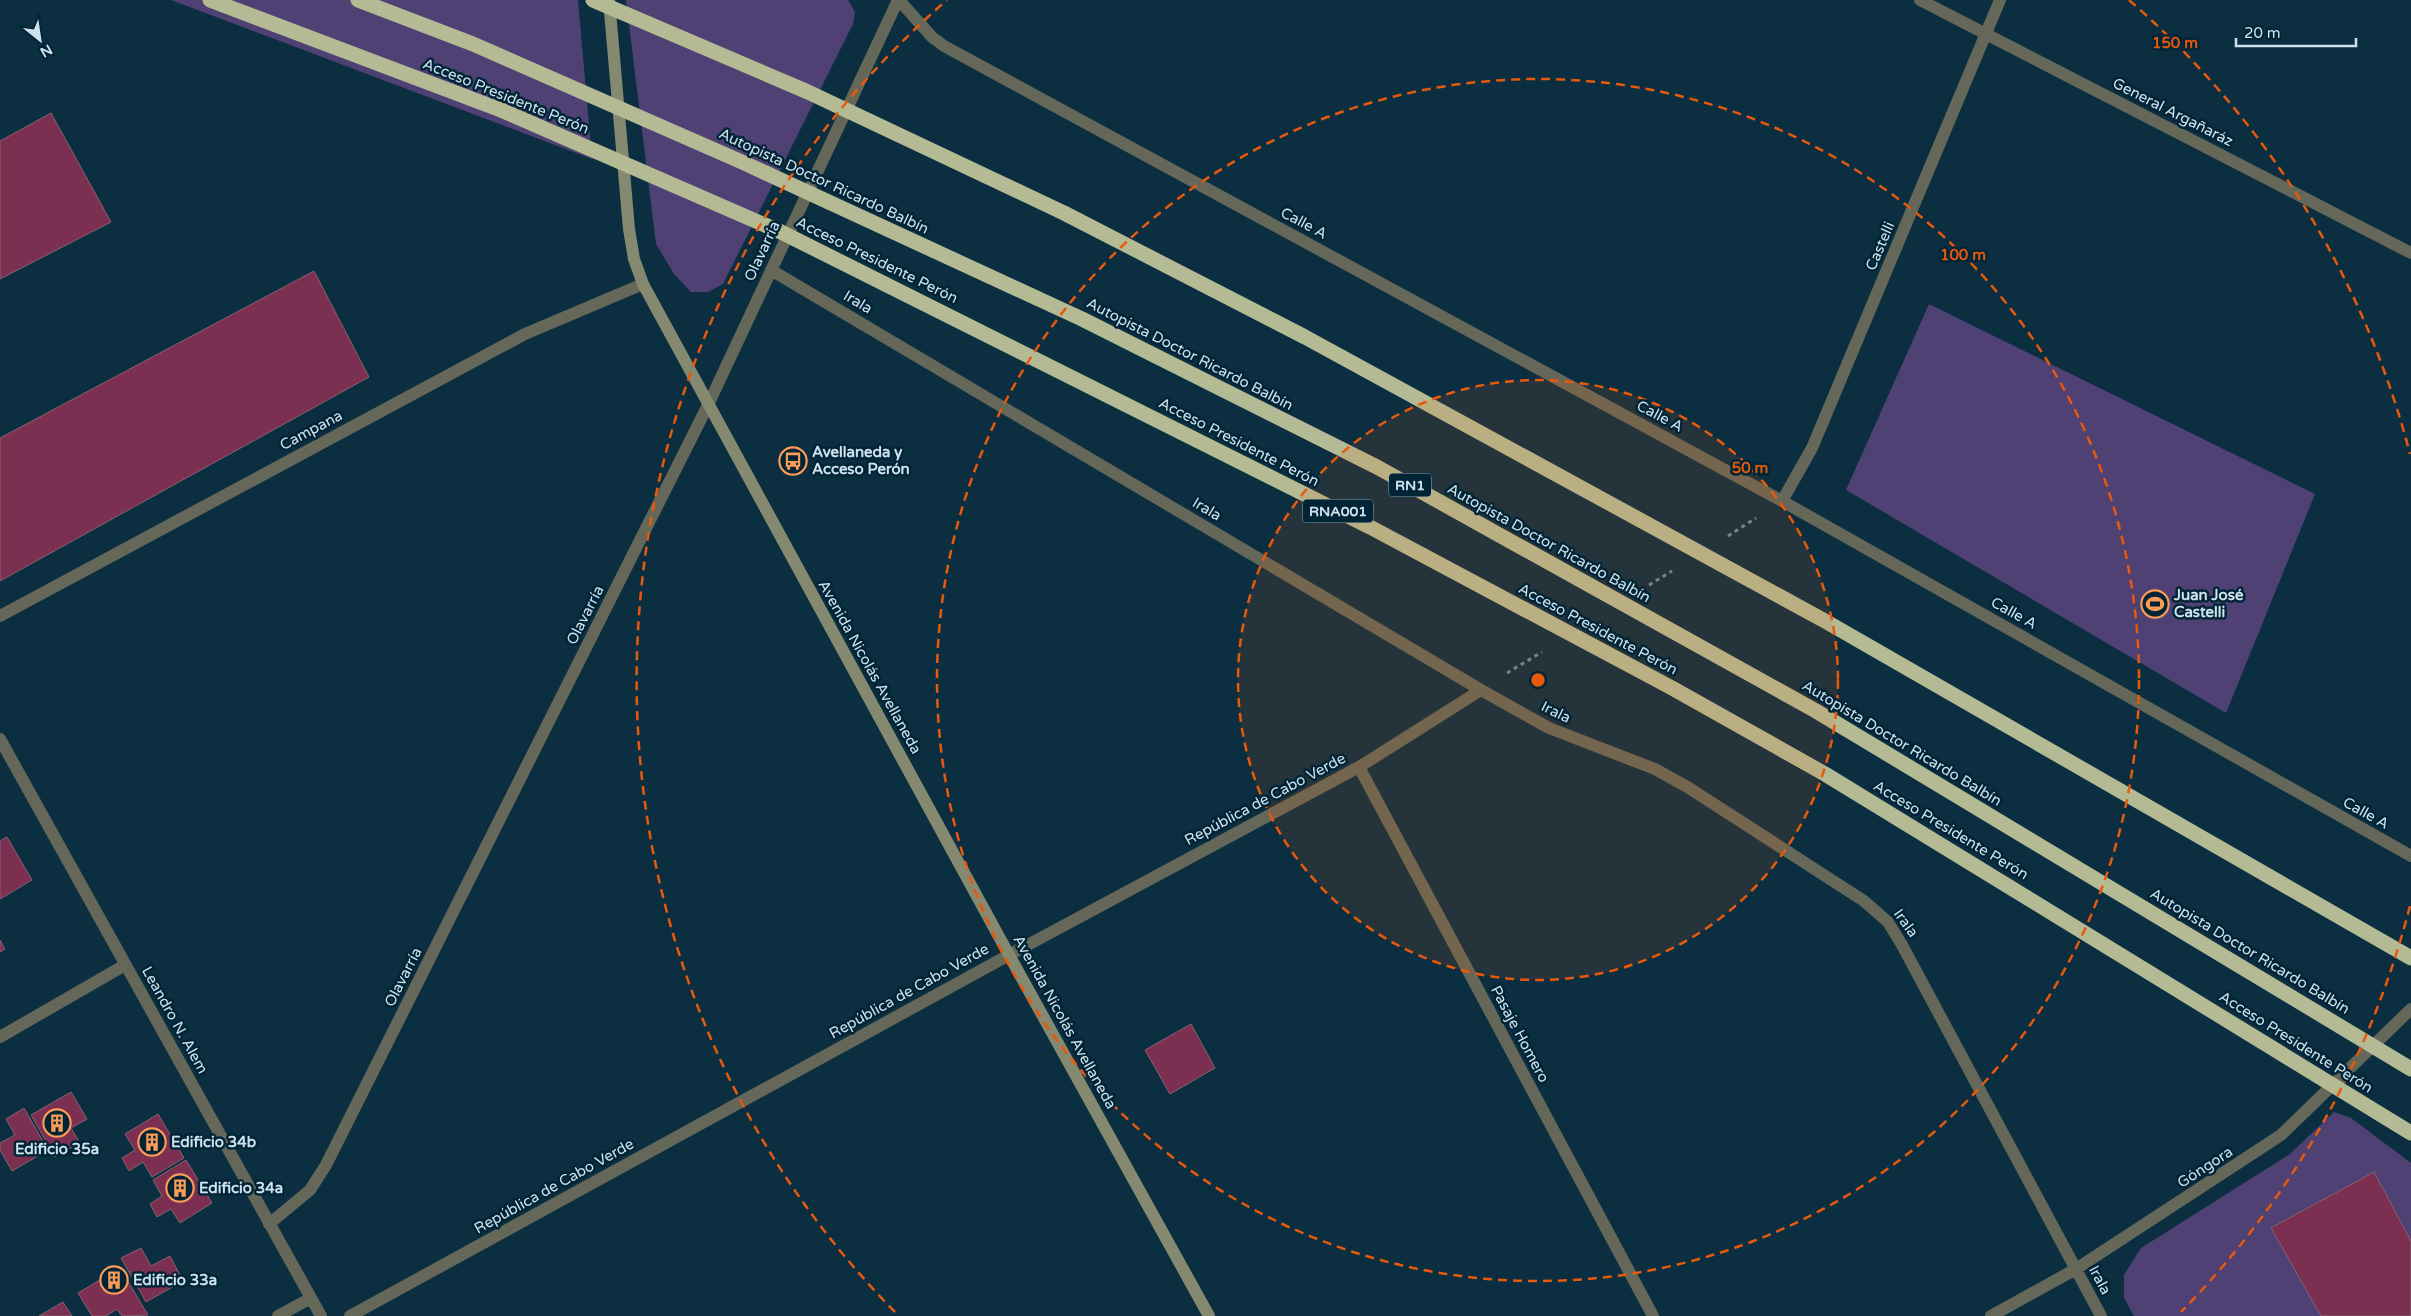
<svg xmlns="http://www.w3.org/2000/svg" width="2411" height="1316" font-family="'Varela Round',sans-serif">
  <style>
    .green { fill: #4f4174 }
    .building { fill: #7b3052; stroke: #876270 }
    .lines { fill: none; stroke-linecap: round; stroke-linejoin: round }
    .path { stroke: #6c8897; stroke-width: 3; stroke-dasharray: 4 4; stroke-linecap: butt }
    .street { stroke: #656758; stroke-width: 12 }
    .secondary { stroke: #858970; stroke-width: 12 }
    .highway-bridge { stroke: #b4ba94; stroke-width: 15 }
    .ring { fill: none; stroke: #e8590c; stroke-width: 2.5; stroke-dasharray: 9 6 }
    .labels { text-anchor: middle; stroke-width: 5; stroke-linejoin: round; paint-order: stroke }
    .shield { fill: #012537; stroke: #91a9b7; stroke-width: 1 }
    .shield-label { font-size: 14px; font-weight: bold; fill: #cfe2ee }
    .street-label { font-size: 15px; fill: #cfe2ee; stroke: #012537 }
    .poi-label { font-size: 15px; font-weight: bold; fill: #cfe2ee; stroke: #012537; text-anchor: start }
    .centre { fill: #e8590c; stroke: #012537; stroke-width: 2.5 }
    .ring-label { font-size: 15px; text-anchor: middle; font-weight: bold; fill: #e8590c; stroke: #012537; stroke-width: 5; stroke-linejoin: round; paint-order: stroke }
  </style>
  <rect width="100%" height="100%" fill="#0b2f41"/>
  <!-- green -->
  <path class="green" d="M171 0H578L592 159Z
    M626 0H848L855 12 853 24 723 284 708 292H691L674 274 656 244Z
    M1929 304 2315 494 2226 713 1846 490Z
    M2334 1112 2351 1118 2411 1163V1316H2134L2124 1298V1275L2141 1248 2290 1154Z"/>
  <!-- building -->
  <path class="building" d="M51 113 111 222 0 279V141Z
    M314 271 369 377 0 581V438Z
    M7 837 32 880 0 899V841Z
    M0 940 5 949 0 952Z
    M1191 1024 1215 1068 1170 1094 1145 1050Z
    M71 1092 87 1119 71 1128 80 1143 55 1157 31 1115Z
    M24 1108 48 1150 12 1171 0 1150V1143L15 1135 6 1119Z
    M158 1114 184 1158 152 1177 143 1162 129 1171 122 1158 135 1150 125 1134Z
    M186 1160 212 1203 180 1223 171 1209 157 1217 150 1204 162 1196 153 1180Z
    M2374 1172 2411 1241V1316H2321L2271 1228Z
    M141 1248 151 1266 170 1256 183 1281 146 1302 121 1258Z
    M120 1268 148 1315 122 1316 117 1309 106 1316H92L78 1293Z
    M63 1302 72 1316H39Z"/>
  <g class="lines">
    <!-- path -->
    <path class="path" d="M1728 536 1756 518
      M1649 585 1672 571
      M1507 673 1542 652"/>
    <!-- street -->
    <path class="street" d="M899 0 932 37 944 46 1782 501 2411 856
      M1920 0 2411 253
      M771 270 1481 690 1549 728 1655 769 1689 788 1864 901 1888 922 1902 945 2101 1316
      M1782 501 1812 448 2000 0
      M0 616 525 334 643 284
      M0 739 321 1316
      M1359 767 1653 1316
      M0 1037 125 965
      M269 1224 310 1190 326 1165 708 405 898 0
      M278 1316 311 1298
      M350 1316 1009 955 1359 767 1481 690
      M1991 1316 2076 1269 2281 1135 2411 1009"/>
    <!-- secondary -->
    <path class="secondary" d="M609 0 629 229 634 259 643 284 1009 955 1209 1316"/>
    <!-- highway-bridge -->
    <path class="highway-bridge" d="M210 0 501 110 781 232 1370 527 1672 688 1825 774 2411 1133
      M358 0 473 44 742 162 1082 319 1377 467 1816 711 2411 1069
      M593 0 808 92 1064 213 1305 337 1825 621 2411 958"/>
  </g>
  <!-- distance rings -->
  <circle cx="1538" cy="680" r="300" fill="#e8590c" fill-opacity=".12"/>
  <g class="ring">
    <circle cx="1538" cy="680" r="300"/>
    <circle cx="1538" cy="680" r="601"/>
    <path d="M2410 906A901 901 0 0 1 2181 1312M895 1312A901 901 0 0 1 947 0M2129 0A901 901 0 0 1 2410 454"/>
  </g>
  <!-- icons -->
  <defs>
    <g id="bus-ring" transform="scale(1.4375)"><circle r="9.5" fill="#012537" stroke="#fd9c56" stroke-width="1.5"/><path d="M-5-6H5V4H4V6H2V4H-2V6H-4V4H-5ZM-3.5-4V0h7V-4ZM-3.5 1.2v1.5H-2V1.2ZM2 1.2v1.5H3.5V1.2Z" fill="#fd9c56"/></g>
    <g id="stadium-ring" transform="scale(1.4375)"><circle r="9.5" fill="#012537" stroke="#fd9c56" stroke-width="1.5"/><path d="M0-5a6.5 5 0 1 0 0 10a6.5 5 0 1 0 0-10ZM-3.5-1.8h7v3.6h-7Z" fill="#fd9c56"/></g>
    <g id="building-ring" transform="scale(1.4375)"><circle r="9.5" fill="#012537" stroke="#fd9c56" stroke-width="1.5"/><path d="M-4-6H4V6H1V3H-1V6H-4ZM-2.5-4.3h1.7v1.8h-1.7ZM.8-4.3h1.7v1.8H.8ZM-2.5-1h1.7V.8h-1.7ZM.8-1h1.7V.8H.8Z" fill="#fd9c56"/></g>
  </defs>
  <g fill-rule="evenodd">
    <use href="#bus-ring" x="793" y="461"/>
    <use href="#stadium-ring" x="2155" y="604"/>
    <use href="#building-ring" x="57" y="1123"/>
    <use href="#building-ring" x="152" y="1142"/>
    <use href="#building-ring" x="180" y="1188"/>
    <use href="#building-ring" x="114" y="1280"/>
  </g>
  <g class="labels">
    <!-- shield labels -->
    <g class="shield">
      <rect x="1389" y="473.5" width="42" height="23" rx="4"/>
      <rect x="1303" y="499.5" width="70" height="23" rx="4"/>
    </g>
    <g class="shield-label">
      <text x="1410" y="490">RN1</text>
      <text x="1338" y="516">RNA001</text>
    </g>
    <!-- street labels -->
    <g class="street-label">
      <text transform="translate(506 96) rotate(22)" y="5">Acceso Presidente Perón</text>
      <text transform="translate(2173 112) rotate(27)" y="5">General Argañaráz</text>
      <text transform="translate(824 181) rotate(25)" y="5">Autopista Doctor Ricardo Balbín</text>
      <text transform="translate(1304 223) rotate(28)" y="5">Calle A</text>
      <text transform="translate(1880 246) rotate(-67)" y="5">Castelli</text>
      <text transform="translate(762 251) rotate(-65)" y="5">Olavarría</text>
      <text transform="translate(877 260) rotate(26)" y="5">Acceso Presidente Perón</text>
      <text transform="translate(858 302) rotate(31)" y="5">Irala</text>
      <text transform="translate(1190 354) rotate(27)" y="5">Autopista Doctor Ricardo Balbín</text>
      <text transform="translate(1660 416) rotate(28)" y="5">Calle A</text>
      <text transform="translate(311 430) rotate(-28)" y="5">Campana</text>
      <text transform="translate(1239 442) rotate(27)" y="5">Acceso Presidente Perón</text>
      <text transform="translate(1207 509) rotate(31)" y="5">Irala</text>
      <text transform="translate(1549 543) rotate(29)" y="5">Autopista Doctor Ricardo Balbín</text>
      <text transform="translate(2014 613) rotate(29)" y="5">Calle A</text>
      <text transform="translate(585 615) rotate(-63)" y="5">Olavarría</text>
      <text transform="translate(1598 629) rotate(28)" y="5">Acceso Presidente Perón</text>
      <text transform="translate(870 667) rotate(61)" y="5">Avenida Nicolás Avellaneda</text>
      <text transform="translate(1556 712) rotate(26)" y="5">Irala</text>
      <text transform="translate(1902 743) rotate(31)" y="5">Autopista Doctor Ricardo Balbín</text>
      <text transform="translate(1265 799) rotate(-28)" y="5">República de Cabo Verde</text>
      <text transform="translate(2366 813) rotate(29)" y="5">Calle A</text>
      <text transform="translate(1951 830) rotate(31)" y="5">Acceso Presidente Perón</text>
      <text transform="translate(1906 923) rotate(54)" y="5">Irala</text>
      <text transform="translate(2250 951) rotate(31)" y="5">Autopista Doctor Ricardo Balbín</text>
      <text transform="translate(403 977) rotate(-63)" y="5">Olavarría</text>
      <text transform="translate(909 991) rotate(-29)" y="5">República de Cabo Verde</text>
      <text transform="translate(175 1020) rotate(61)" y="5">Leandro N. Alem</text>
      <text transform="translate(1065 1022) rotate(61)" y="5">Avenida Nicolás Avellaneda</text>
      <text transform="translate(1520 1034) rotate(62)" y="5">Pasaje Homero</text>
      <text transform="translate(2296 1042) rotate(32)" y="5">Acceso Presidente Perón</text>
      <text transform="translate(2205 1167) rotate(-33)" y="5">Góngora</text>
      <text transform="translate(554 1186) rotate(-29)" y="5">República de Cabo Verde</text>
      <text transform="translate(2100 1280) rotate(62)" y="5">Irala</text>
    </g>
    <!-- poi labels -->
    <g class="poi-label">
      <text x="812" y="457">Avellaneda y<tspan x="812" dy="17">Acceso Perón</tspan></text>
      <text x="2174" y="600">Juan José<tspan x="2174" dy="17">Castelli</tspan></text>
      <text x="171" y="1147">Edificio 34b</text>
      <text x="57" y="1154" text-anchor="middle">Edificio 35a</text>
      <text x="199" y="1193">Edificio 34a</text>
      <text x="133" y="1285">Edificio 33a</text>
    </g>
  </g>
  <circle cx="1538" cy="680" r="8" class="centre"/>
  <g class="ring-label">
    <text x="2175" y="48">150 m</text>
    <text x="1963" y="260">100 m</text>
    <text x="1750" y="473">50 m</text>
  </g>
  <!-- north arrow -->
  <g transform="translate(40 40) rotate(150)" stroke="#012537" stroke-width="4" paint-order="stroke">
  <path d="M0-4L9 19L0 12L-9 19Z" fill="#cfe2ee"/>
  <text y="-8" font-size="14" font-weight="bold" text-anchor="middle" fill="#cfe2ee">N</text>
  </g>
  <!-- scale -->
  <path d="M2236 38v8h120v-8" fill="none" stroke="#cfe2ee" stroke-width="2.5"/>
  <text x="2244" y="38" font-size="15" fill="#cfe2ee" stroke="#012537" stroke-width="4" paint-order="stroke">20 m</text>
</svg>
